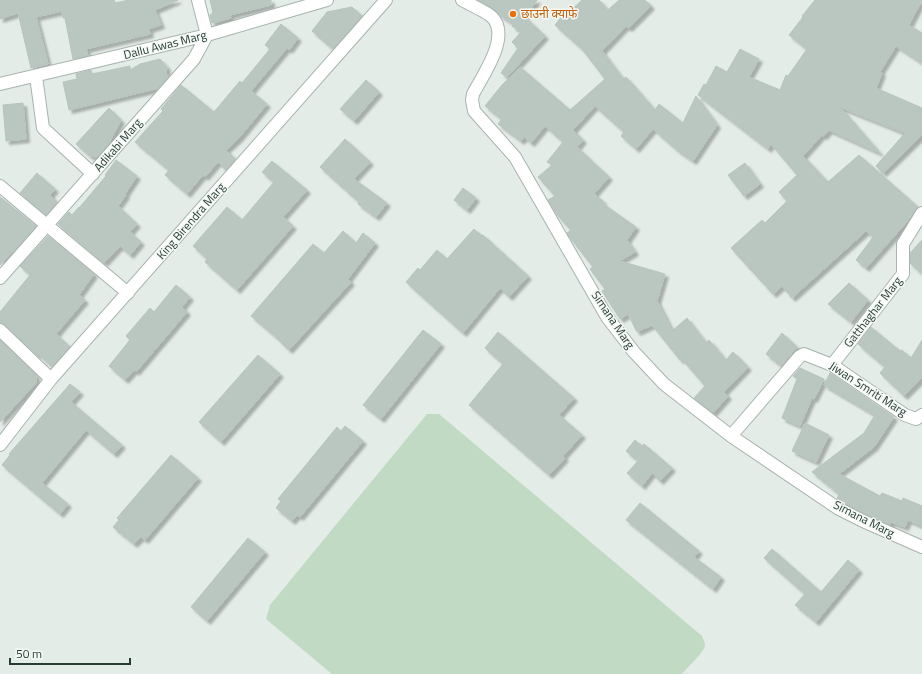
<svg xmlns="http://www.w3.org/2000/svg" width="922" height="674" font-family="'Titillium Web','Noto Sans Devanagari',sans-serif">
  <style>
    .green { fill: #c0dac4 }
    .building { fill: #bac6c0; stroke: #b7c5be; filter: url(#shadow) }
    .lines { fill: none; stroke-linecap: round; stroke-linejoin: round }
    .minor-casing { stroke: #a7b3ad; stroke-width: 14 }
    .minor { stroke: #fff; stroke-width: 12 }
    .food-dot { fill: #e8710a; stroke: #f4f9f6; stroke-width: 1.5 }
    .labels { text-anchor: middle; stroke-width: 3; stroke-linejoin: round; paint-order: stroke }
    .food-label { font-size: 12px; fill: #c56008; stroke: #f4f9f6; text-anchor: start }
    .street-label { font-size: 12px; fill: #263b33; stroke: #f4f9f6 }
  </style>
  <defs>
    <filter id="shadow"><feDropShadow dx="3.5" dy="3.5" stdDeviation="1" flood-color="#0004"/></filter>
  </defs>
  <rect width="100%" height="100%" fill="#e4ece7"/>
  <!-- green -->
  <path class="green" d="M427 414H439L702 636C703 639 705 642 705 646 703 653 687 668 682 674H332L266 619 270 605Z"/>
  <!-- building -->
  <path class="building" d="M0 0H114L115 3 129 0H178L155 10 161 25 149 29 150 34 86 49 88 56 73 59 65 18H63L62 11 36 17 48 64 31 68 18 13 0 19Z
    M210 0H271V5L230 15 231 18 212 23 210 15 213 13Z
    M478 0H537L525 17 545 36 507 77 501 73 518 48 512 42 521 32 512 26 514 24 501 16 494 9Z
    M582 0H599L608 10 619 0H645L651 6 629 28 626 26 602 51 623 79 626 77 655 110 659 104 683 123 696 96 717 125 693 161 677 150 653 129 636 149 621 136 624 132 595 106 573 130 583 140 577 147 609 177 594 194 603 201 602 203 636 227 627 240 635 252 620 261 665 274 657 301 672 331 687 318 706 343 709 340 726 360 733 352 748 367 724 392 728 396 713 413 694 398 705 386 682 359 680 360 652 325 637 332 628 314 620 319 602 291 605 289 590 269 593 267 568 235 567 233 571 230 558 216 548 200 555 196 538 177 552 165 547 162 563 142 545 126 531 143 524 137 521 141 498 124 502 119 485 106 502 85 520 67 570 110 605 79 582 49 555 25 563 15 565 16Z
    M815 0H922L909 25 922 33V63L896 46 880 72 882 73 876 88 922 108V135L883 173 876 166 905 133 840 107 880 153 829 130 824 136 822 135 803 156 828 182 859 155 918 207 905 224 866 268 856 260 873 237 866 231 792 298 782 286 773 294 731 248 762 220 765 223 787 201 779 192 797 175 771 144 768 149 698 95 704 84 706 85 716 66 727 72 740 49 759 59 749 77 780 90 786 75 788 76 807 49 789 35 803 17 802 16Z
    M352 7 362 16 333 49 312 31 327 12Z
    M281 24 298 38 289 50 287 48 251 91 267 104 239 138 226 150 235 159 226 170 218 162 205 177 203 175 187 194 165 175 169 170 135 142 163 111 161 109 181 85 214 112 240 81 242 83 270 49 265 45Z
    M160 59 167 67 166 73 169 76 159 88 69 110 63 82 77 79 76 74 91 70 92 74 130 66V70L140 64Z
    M366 80 379 92 354 121 340 109Z
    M23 103 26 139 6 141 3 105Z
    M109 108 121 120 109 143 97 157 90 156 76 144Z
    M345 139 370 162 354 179 387 203 376 217 358 204 359 202 320 167Z
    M116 160 137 176 125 194 126 195 118 206 137 224 130 232 141 242 130 255 120 246 104 263 58 224 69 212 72 215 79 207V208L106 176 105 175Z
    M272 161 307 190 283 217 293 226 237 290 205 262 207 259 193 246 227 207 242 220 274 182 262 172Z
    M745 163 760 184 744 196 728 175Z
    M37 173 55 189 50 195 57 202 46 215 20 193Z
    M463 188 476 198 467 210 454 200Z
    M0 197 36 226 9 256H8L0 265Z
    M474 229 482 236 483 235 528 276 509 297 500 288 463 333 406 282 418 268 420 270 437 250 447 259Z
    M343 231 356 243 363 233 375 243 348 279 351 282 289 350 276 337 251 316 313 244 324 253Z
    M48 236 94 274 79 295 85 300 56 334 70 347 52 367 37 353V355L5 325 0 323V312L30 275 20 266Z
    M922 240V274L910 263V253Z
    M849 283 868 300 851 322 828 304Z
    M176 285 190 297 182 307 187 312 136 372 134 370 125 380 109 366 130 340 126 336 150 308 154 312Z
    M871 327 900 351 902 350 911 358 922 340V378L904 396 880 373 885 367 858 344Z
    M423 330 441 344 381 419 363 405Z
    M498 332 574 398 559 415 582 435 563 456 565 458 549 475 469 405 503 364 485 348Z
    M782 333 797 347 781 366 766 354Z
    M0 340 36 375V383L0 422Z
    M258 355 280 374 221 442 199 422Z
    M800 368 824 379 814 399 812 398 800 426 782 418 797 379 793 376Z
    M830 373 894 417 874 447 839 474 880 496 882 493 902 501 903 498 922 506V526L908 520 905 527 891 522 890 525 866 514 837 499 839 494 812 472 864 433 875 415 824 385Z
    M70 384 80 392 71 402 122 445 114 454 86 430 42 483 68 504 60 514 2 465 10 455 9 454Z
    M805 423 829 435 816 462 792 451Z
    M345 426 363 441 300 517 297 515 292 521 276 508 281 501 278 499 337 427 341 431Z
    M635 440 642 446 644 444 672 468 660 481 652 473 642 486 627 473 638 461 626 451Z
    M171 455 198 478 145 540 141 537 134 544 113 527 119 520 117 518Z
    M640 503 699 551 694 557 721 577 713 589 626 520Z
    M248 538 265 552 207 621 191 607Z
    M772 549 821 592 848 560 859 570 816 622 795 605 805 594 764 558Z"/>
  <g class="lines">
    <!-- minor casing -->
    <g class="minor-casing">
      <path id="minor" d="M462 0C469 4 487 12 492 17 511 36 483 75 473 94L472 100 474 111 515 157 607 317 634 352 664 384 731 436 839 509 863 521 922 547
        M36 76 43 128 93 174
        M0 84 207 35 327 0
        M0 186 128 293
        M0 278 194 59 207 35 198 0
        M0 330 51 379
        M832 365 903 274V244L922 213
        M731 436 800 356 804 354 832 365 905 415 916 419 922 415
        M0 445 51 379 386 0"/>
    </g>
    <!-- minor -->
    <use href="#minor" class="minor"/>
  </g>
  <!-- markers -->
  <circle class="food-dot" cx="513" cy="14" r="4"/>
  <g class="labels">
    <!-- food labels -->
    <g class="food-label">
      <text x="521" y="18">छाउनी क्याफे</text>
    </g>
    <!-- street labels -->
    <g class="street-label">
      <text transform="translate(165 45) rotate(-14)" y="4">Dallu Awas Marg</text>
      <text transform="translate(118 145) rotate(-49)" y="4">Adikabi Marg</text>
      <text transform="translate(191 221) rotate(-49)" y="4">King Birendra Marg</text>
      <text transform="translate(873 312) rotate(-52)" y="4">Gatthaghar Marg</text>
      <text transform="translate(613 320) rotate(56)" y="4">Simana Marg</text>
      <text transform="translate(868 389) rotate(33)" y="4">Jiwan Smriti Marg</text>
      <text transform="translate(864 519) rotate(27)" y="4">Simana Marg</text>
    </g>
  </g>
  <!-- scale -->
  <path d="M10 658v6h120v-6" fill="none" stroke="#263b33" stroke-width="2"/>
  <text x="16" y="658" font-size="12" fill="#263b33" stroke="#f4f9f6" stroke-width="3" paint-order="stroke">50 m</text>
</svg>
